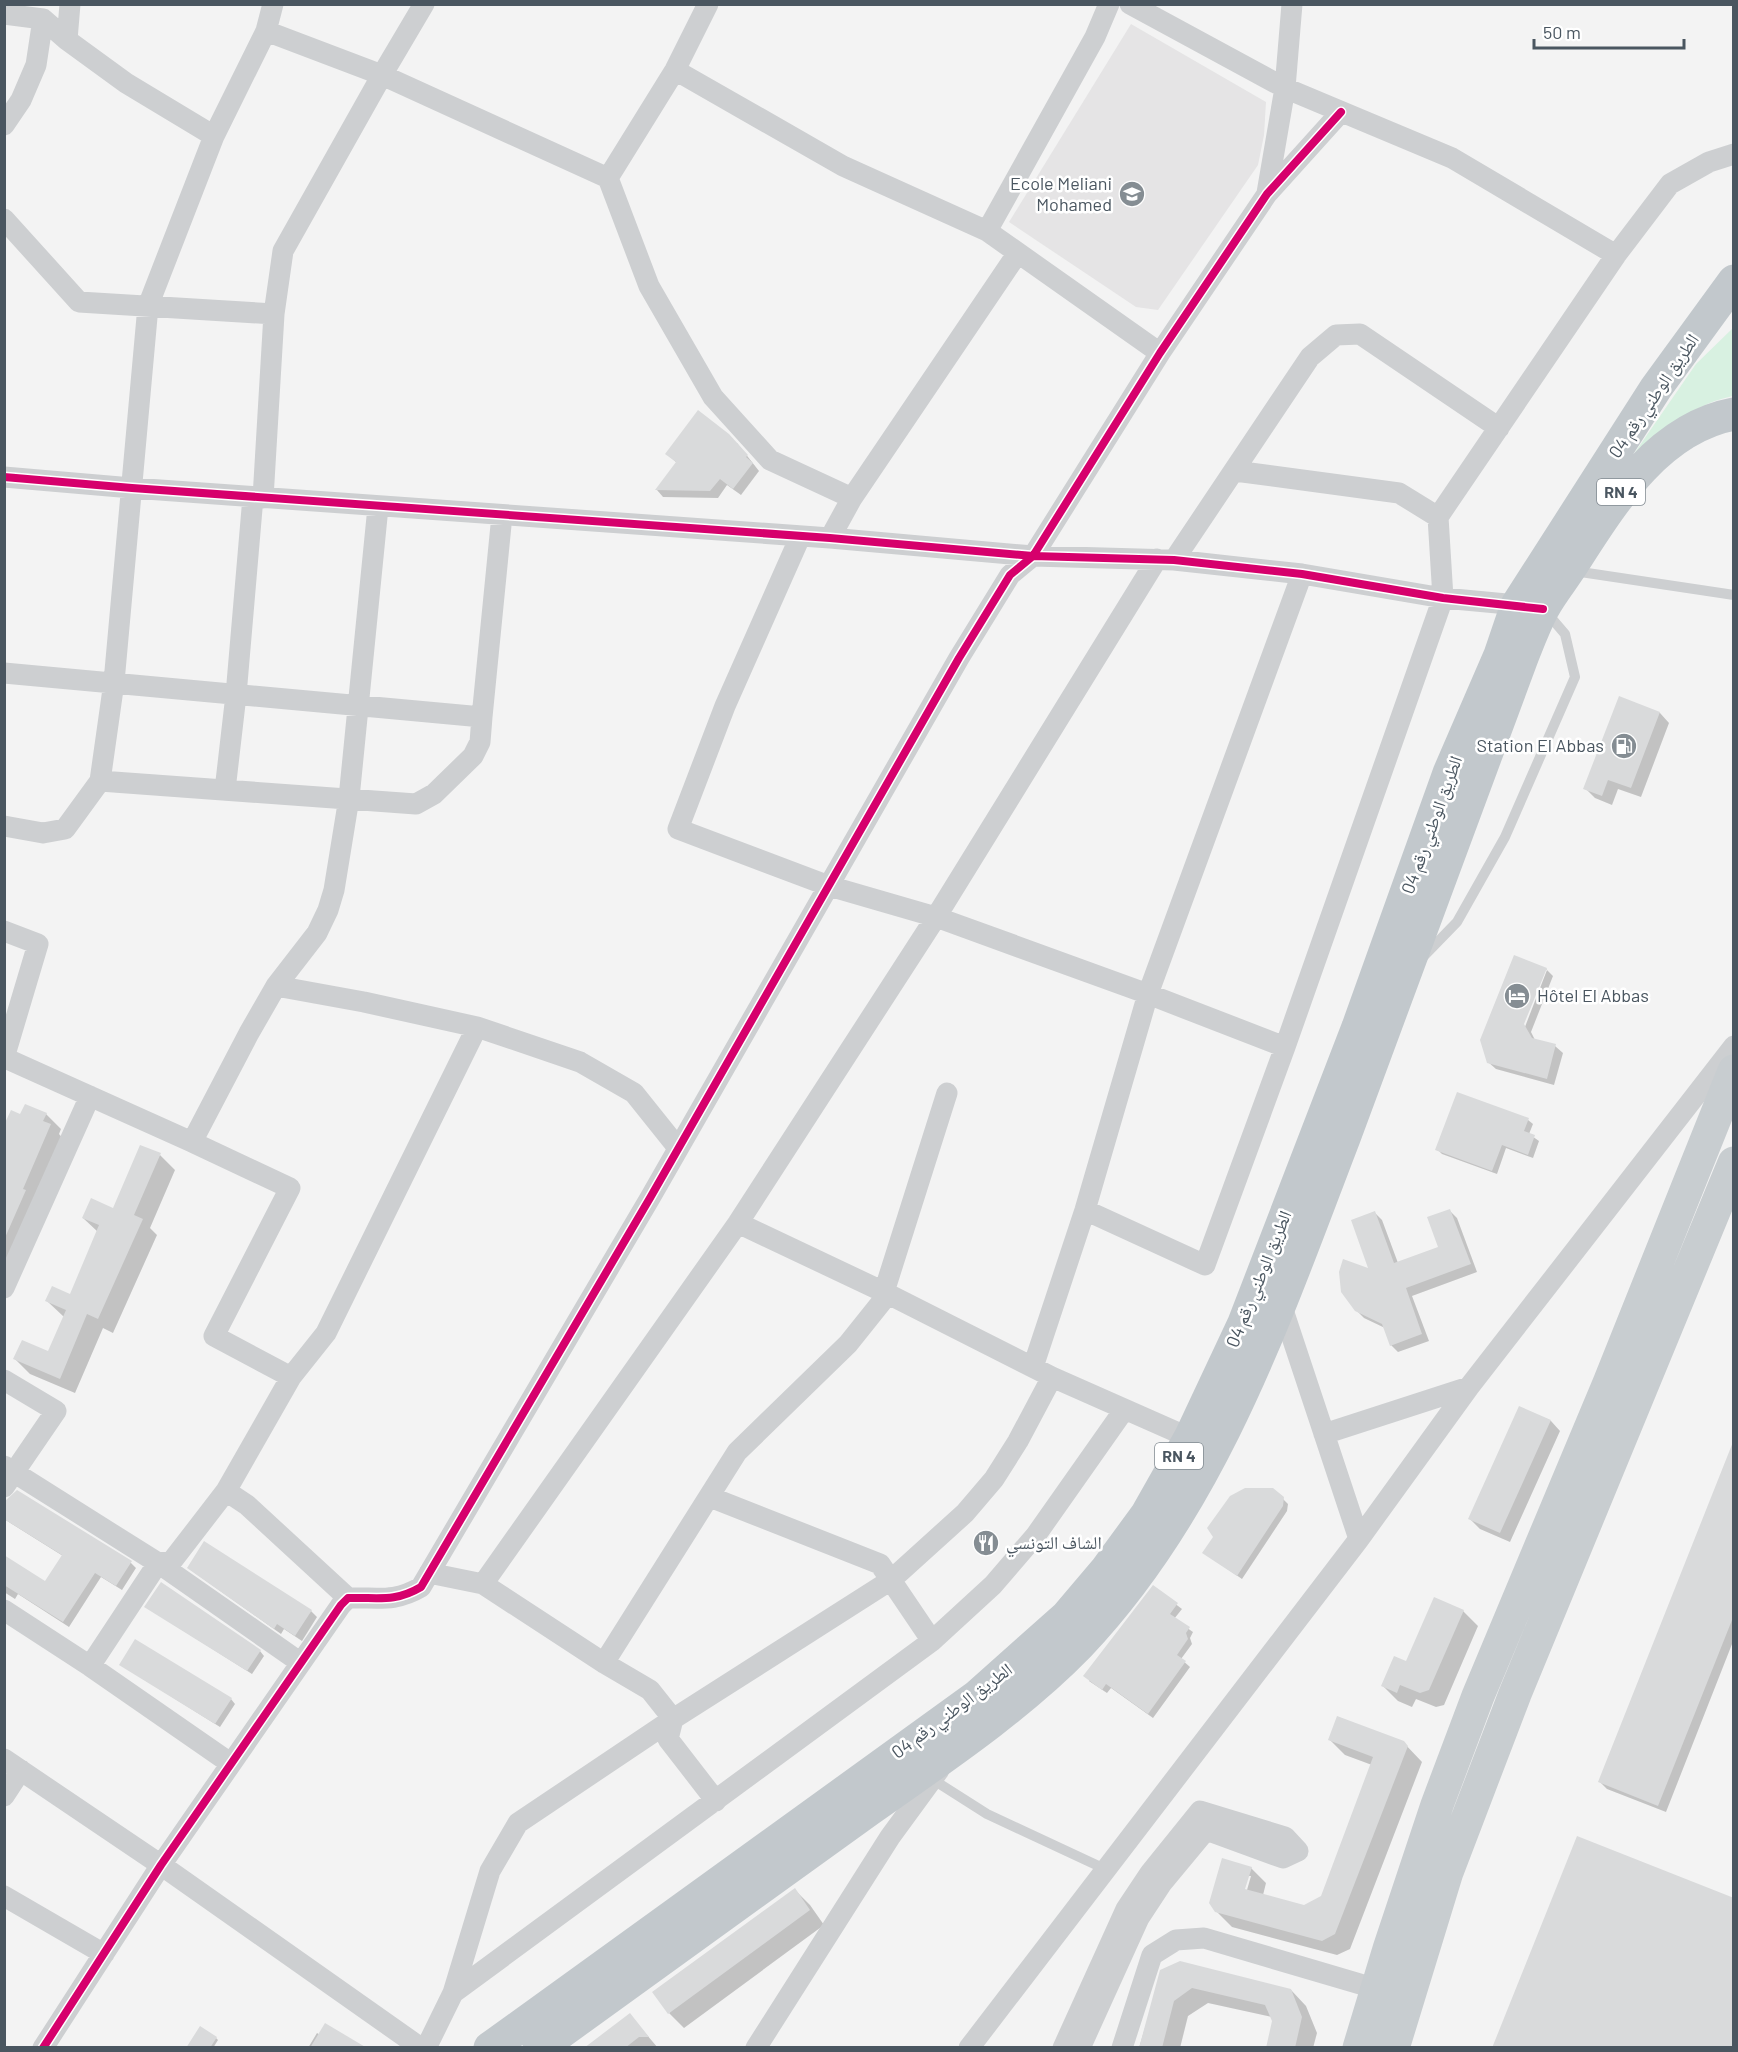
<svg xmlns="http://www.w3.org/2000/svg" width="1738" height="2052" font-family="Barlow,'Noto Naskh Arabic',sans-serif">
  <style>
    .education { fill: #e5e4e5 }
    .green { fill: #d8f1e1 }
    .shadow { fill: #0003; fill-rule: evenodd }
    .building { fill: #d9dadb }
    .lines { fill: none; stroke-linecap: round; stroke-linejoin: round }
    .service { stroke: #cdcfd1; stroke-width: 10 }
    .minor { stroke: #cdcfd1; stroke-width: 21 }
    .primary { stroke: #c8cdd0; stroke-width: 33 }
    .trunk { stroke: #c2c8cc; stroke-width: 33 }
    .cycleway-casing { stroke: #fff; stroke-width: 11 }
    .cycleway { stroke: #d6006c; stroke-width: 8 }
    .labels { text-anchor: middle; stroke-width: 5; stroke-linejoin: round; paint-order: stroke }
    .shield { fill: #fff; stroke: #808990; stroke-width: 1.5 }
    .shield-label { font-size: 16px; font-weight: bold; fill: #4a5660 }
    .poi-label { font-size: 18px; fill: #4a5660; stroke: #fff; text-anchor: end }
    .street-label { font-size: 18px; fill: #4a5660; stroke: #fff }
  </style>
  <rect width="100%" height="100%" fill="#f3f3f3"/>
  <!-- education -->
  <path class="education" d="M1131 24 1266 102 1264 135 1258 165 1158 310 1136 307 1009 222Z"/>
  <!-- green -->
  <path class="green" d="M1733 328V396C1684 406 1655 441 1620 474L1696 364Z"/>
  <!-- shadow -->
  <path class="shadow" d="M737 443 759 471 741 495 727 485 718 498 663 497 657 490 677 463 667 454Z
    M1620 698 1660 713 1669 723 1641 797 1618 789 1612 805 1595 798 1585 788Z
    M1515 957 1546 969 1553 976 1531 1032 1535 1040 1555 1046 1563 1053 1554 1085 1496 1069 1488 1062 1482 1040ZM1544 970H1547L1523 1032 1520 1031Z
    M46 1114 61 1129 59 1134 65 1141 4 1286V1128L21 1116Z
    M1528 1120 1533 1124 1529 1134 1539 1141 1533 1158 1506 1148 1497 1174 1442 1154 1437 1149Z
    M160 1155 175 1170 150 1228 157 1235 113 1333 103 1328 75 1393 30 1374 15 1359 49 1353 64 1317 47 1301 70 1296 98 1232 83 1218 114 1210Z
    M1450 1211 1457 1218 1477 1272 1412 1296 1429 1341 1398 1352 1391 1345 1385 1328 1364 1318 1356 1310 1371 1271 1374 1212 1382 1220 1398 1263 1440 1248Z
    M1520 1408 1551 1421 1560 1431 1510 1542 1480 1529 1470 1519Z
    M1734 1445V1639L1666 1812 1607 1789 1600 1782Z
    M1283 1499 1288 1504 1287 1511 1242 1579 1204 1553Z
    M4 1519 131 1563 136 1568 122 1590 101 1577 69 1627 18 1594 15 1599 4 1592V1557L46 1583 63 1556Z
    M195 1573 311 1611 317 1617 302 1641 284 1629 281 1634Z
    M1153 1587 1182 1609 1174 1619 1193 1632 1190 1638 1192 1644 1181 1659 1190 1667 1153 1718 1111 1688 1107 1693 1089 1681Z
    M146 1607 260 1651 264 1656 252 1674Z
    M1463 1611 1478 1626 1444 1705 1436 1707 1416 1699 1412 1707 1398 1701 1383 1686Z
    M121 1665 231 1699 235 1704 220 1727Z
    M1330 1740 1403 1742 1422 1762 1350 1949 1337 1955 1232 1927 1216 1911 1251 1868 1266 1883 1263 1895 1304 1906 1322 1897 1372 1765 1345 1755ZM1248 1876H1251L1245 1897 1242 1896Z
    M795 1890 810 1905 824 1925 684 2028 669 2013Z
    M1162 1971 1291 1990 1306 2006 1317 2033 1313 2048H1268L1273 2021 1272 2017 1208 2003 1188 2016 1180 2048H1139Z
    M630 2015 658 2048H587Z
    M317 2033 320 2035 353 2048H308Z
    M216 2038 218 2040 213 2048H187Z"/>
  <!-- building -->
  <path class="building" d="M698 410 729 434 748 455 746 457 753 463 733 489 720 479 710 491 655 490 676 462 665 454Z
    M1619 696 1660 712 1631 788 1608 780 1602 796 1583 789Z
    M1514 955 1547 968 1524 1024 1532 1038 1556 1044 1547 1079 1487 1063 1480 1040Z
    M1457 1092 1529 1118 1524 1131 1535 1135 1528 1155 1502 1145 1492 1171 1435 1150Z
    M25 1104 47 1113 43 1121 51 1124 23 1189 26 1190 4 1240V1125L11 1110 20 1114Z
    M140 1145 161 1153 134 1215 143 1219 98 1319 87 1314 60 1379 13 1359 22 1340 48 1351 66 1310 45 1301 52 1286 70 1294 99 1225 82 1218 91 1198 113 1208Z
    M1450 1209 1471 1264 1406 1288 1422 1334 1390 1346 1382 1324 1355 1311 1341 1292 1339 1272 1343 1259 1368 1268 1351 1220 1375 1211 1394 1263 1438 1247 1427 1217Z
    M1519 1406 1551 1420 1500 1533 1468 1519Z
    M1733 1442 1734 1615 1658 1806 1598 1782Z
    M1245 1488H1273L1284 1497 1283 1506 1237 1576 1202 1553 1213 1537 1207 1528 1230 1496Z
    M17 1490 132 1561 116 1586 95 1573 63 1622 4 1585V1555L45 1581 62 1555 4 1519V1502Z
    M204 1541 312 1610 295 1636 277 1624 274 1629 187 1568Z
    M161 1582 261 1650 247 1671 144 1607Z
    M1153 1585 1178 1603 1170 1614 1190 1627 1186 1633 1188 1639 1177 1655 1186 1661 1148 1714 1106 1684 1102 1690 1083 1676Z
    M1434 1597 1464 1610 1429 1690 1420 1693 1400 1685 1397 1693 1381 1686 1394 1656 1406 1661Z
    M135 1639 232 1698 215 1724 119 1665Z
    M1337 1716 1404 1741 1408 1746 1335 1934 1322 1941 1215 1912 1209 1903 1222 1858 1252 1867 1245 1889 1304 1905 1321 1896 1373 1757 1328 1740Z
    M1577 1836 1734 1898V2048H1492Z
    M795 1888 810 1910 668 2014 652 1992Z
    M1180 1961 1291 1989 1302 2017 1295 2048H1266L1272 2021 1265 2005 1192 1988 1174 2001 1162 2048H1139L1160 1970Z
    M630 2013 649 2037H639L625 2048H584Z
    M325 2023 367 2048H310Z
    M200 2026 217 2037 210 2048H186Z"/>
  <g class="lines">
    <!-- service -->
    <path class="service" d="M1574 571 1734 595
      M1423 957 1457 922 1505 837 1575 677 1565 634 1547 613
      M932 1779 987 1814 1105 1869"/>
    <!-- minor -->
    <path class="minor" d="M1130 4 1285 88 1452 158 1616 255
      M4 14 43 19 67 40 126 83 214 136
      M266 31 382 75 608 178 675 70 708 4
      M67 40 70 4
      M675 70 843 166 987 231 1160 353
      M4 125 21 100 36 65 43 19
      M608 178 649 286 713 397 770 460 852 498
      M1267 193 1285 88 1292 4
      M4 219 79 302 274 314
      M987 231 1095 37 1109 4
      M1235 471 1399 493 1438 517
      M4 477 132 488 830 538 1033 556 1174 560 1302 574 1443 598 1528 606
      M263 498 274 314 283 251 382 75 424 4
      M800 537 725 706 678 829 829 886 936 917 1148 994 1285 1047
      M830 538 852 498 1017 254
      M1174 560 1310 357 1336 335 1360 334 1499 428
      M4 673 482 717 502 515
      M100 781 416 804 434 794 473 756 480 742 482 717
      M225 790 236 695 253 497
      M4 826 43 833 65 829 100 781 114 682 148 306 214 136 266 31 273 4
      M4 931 38 944 4 1058
      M276 986 364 1002 477 1027 580 1062 634 1093 678 1148
      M5 1058 192 1142
      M1085 1210 1205 1265 1285 1047 1443 598 1438 517 1616 255 1670 184 1709 162 1734 154
      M738 1223 888 1294 1052 1377 1190 1438
      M4 1288 90 1096
      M884 1292 947 1093
      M1281 1304 1359 1539
      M1033 1367 1085 1210 1148 994 1302 574
      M291 1377 326 1333 477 1027
      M4 1380 56 1411 4 1487
      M1324 1434 1469 1387
      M4 1466 158 1563 301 1663
      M226 1491 247 1505 348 1598
      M710 1497 880 1564 932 1641
      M429 1573 483 1584 738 1223 936 917 1157 559
      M483 1584 604 1663 650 1690 673 1719 668 1739 716 1801
      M4 1610 90 1666 230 1763
      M604 1663 737 1452 848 1344 888 1294
      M90 1666 158 1563 172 1561 226 1491 291 1377 214 1336 290 1188 192 1142 249 1033 276 986 317 933 328 910 334 890 349 798 378 507
      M4 1759 161 1865 421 2048
      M4 1796 21 1770
      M4 1896 104 1954
      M453 1993 932 1641 993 1585 1036 1535 1124 1410
      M43 2048 161 1865 341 1605 348 1598C377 1597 394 1603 421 1587L650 1198 959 658 1010 575 1033 556 1160 353 1267 194 1341 112
      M426 2048 453 1993 490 1871 518 1823 673 1719 891 1580 965 1513 994 1479 1018 1441 1052 1377
      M756 2048 890 1837 939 1770
      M969 2048 1359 1539 1469 1387 1734 1046
      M1063 2048 1126 1909 1150 1873 1200 1811 1285 1837 1298 1851 1283 1858 1206 1830 1162 1883 1139 1918 1080 2048
      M1122 2048 1152 1955 1176 1940 1204 1938 1377 1989"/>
    <!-- primary -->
    <path class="primary" d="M1359 2048 1389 1949 1437 1805 1478 1696 1609 1383 1734 1071
      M1393 2048 1447 1872 1515 1694 1734 1163"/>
    <!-- trunk -->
    <path class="trunk" d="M490 2048 976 1697 1067 1616 1106 1570 1147 1514 1190 1438 1244 1323 1358 1027 1449 773 1500 655 1517 605 1656 388 1734 281
      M539 2048C647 1970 755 1892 863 1814 935 1763 1017 1709 1079 1645 1213 1504 1276 1315 1344 1138 1404 977 1463 816 1523 655 1529 640 1535 624 1543 609 1552 592 1566 576 1576 559 1614 500 1659 428 1734 414"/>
    <!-- cycleway casing -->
    <g class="cycleway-casing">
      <path id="cycleway" d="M4 477 132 488 830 538 1033 556 1174 560 1302 574 1443 598 1543 609
        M43 2048 161 1865 341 1605 348 1598C377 1597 394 1603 421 1587L650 1198 959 658 1010 575 1033 556 1160 353 1267 194 1341 112"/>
    </g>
    <!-- cycleway -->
    <use href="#cycleway" class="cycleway"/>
  </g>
  <!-- icons -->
  <defs>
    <g id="school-disc" transform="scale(1.35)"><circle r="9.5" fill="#858d93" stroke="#fff"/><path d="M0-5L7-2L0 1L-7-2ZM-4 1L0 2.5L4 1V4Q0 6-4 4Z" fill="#fff"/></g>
    <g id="fuel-disc" transform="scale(1.35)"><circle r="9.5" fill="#858d93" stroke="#fff"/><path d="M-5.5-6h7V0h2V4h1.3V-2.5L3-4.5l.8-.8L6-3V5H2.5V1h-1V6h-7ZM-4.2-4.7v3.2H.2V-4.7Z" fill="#fff"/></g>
    <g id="hotel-disc" transform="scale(1.35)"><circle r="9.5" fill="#858d93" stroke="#fff"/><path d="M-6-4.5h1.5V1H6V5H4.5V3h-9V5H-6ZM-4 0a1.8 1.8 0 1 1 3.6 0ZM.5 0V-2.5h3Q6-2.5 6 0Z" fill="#fff"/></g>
    <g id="restaurant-disc" transform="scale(1.35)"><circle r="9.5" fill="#858d93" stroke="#fff"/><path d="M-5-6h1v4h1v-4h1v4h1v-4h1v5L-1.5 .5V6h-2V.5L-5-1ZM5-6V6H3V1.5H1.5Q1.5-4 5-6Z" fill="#fff"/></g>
  </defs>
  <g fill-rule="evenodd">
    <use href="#school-disc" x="1132" y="194"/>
    <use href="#fuel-disc" x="1624" y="746"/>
    <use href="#hotel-disc" x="1517" y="996"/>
    <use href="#restaurant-disc" x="986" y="1543"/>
  </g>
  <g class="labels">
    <!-- shield labels -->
    <g class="shield">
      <rect x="1597" y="479" width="48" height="26" rx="4.5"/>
      <rect x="1155" y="1443" width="48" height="26" rx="4.5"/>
    </g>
    <g class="shield-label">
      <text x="1621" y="498">RN 4</text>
      <text x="1179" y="1462">RN 4</text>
    </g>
    <!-- poi labels -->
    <g class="poi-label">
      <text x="1112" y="190">Ecole Meliani<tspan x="1112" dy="21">Mohamed</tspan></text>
      <text x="1604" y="752">Station El Abbas</text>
      <text x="1537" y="1002" text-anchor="start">Hôtel El Abbas</text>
      <text x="1006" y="1549" text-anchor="start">الشاف التونسي</text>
    </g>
    <!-- street labels -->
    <g class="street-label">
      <text transform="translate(1654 396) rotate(-56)" y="6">الطريق الوطني رقم 04</text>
      <text transform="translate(1432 825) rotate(-70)" y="6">الطريق الوطني رقم 04</text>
      <text transform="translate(1259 1279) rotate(-68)" y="6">الطريق الوطني رقم 04</text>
      <text transform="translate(952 1711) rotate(-37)" y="6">الطريق الوطني رقم 04</text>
    </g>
  </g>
  <!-- border -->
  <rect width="1738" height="2052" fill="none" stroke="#4a5660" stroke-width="12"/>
  <!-- scale -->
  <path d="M1534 39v9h150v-9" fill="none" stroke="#4a5660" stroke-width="3"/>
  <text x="1543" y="39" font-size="18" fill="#4a5660" stroke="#ffffff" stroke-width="4.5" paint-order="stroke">50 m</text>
</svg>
